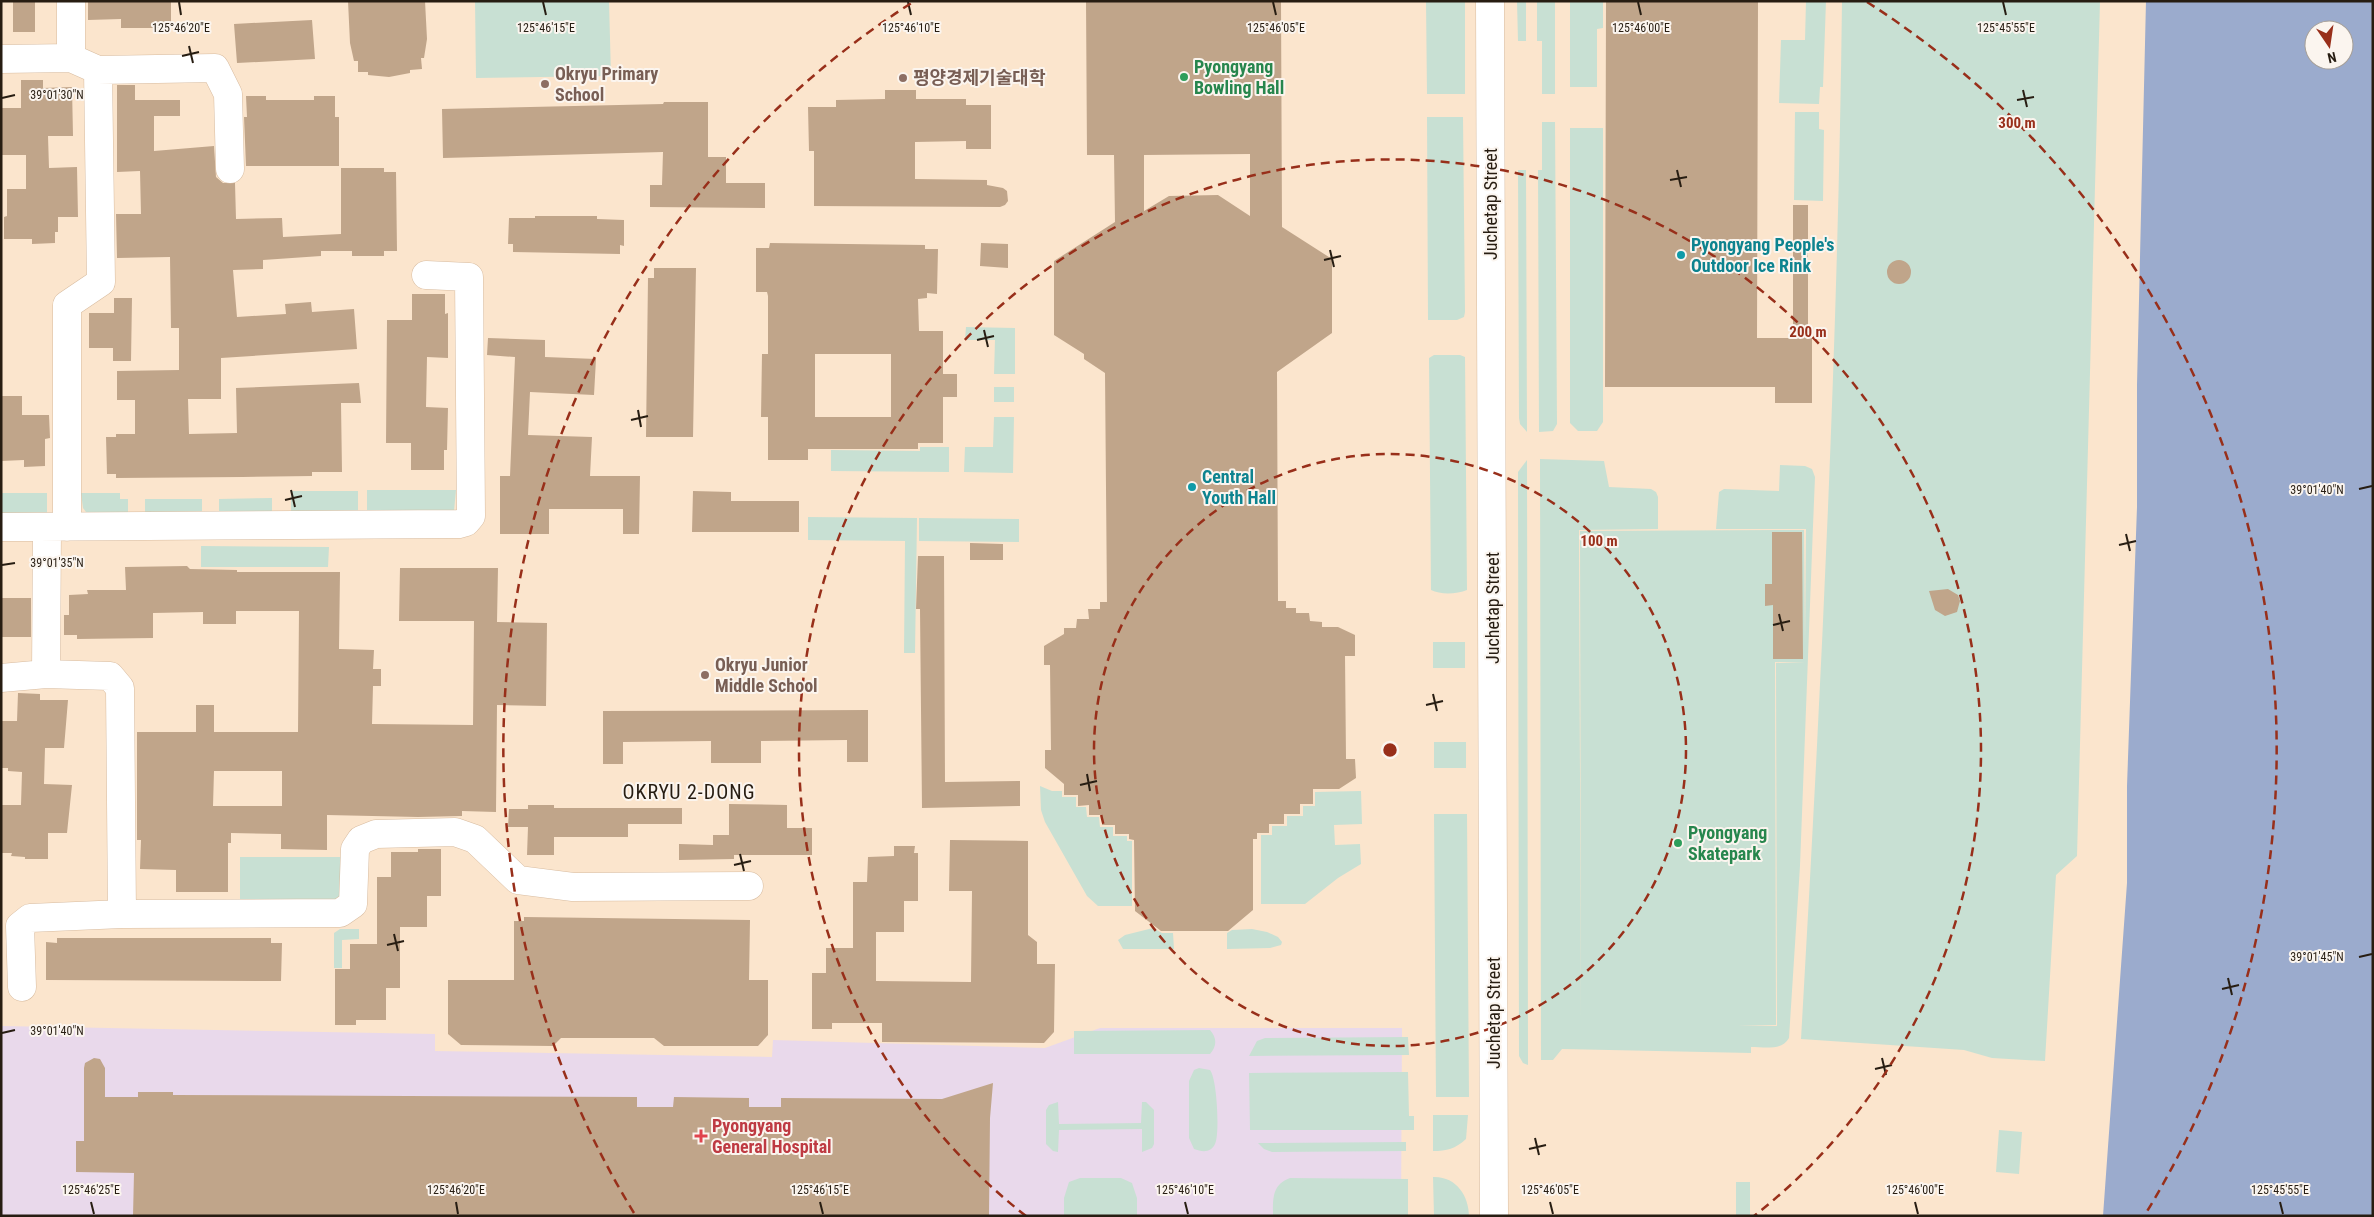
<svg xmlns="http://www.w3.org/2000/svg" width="2374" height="1217" font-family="'Roboto Condensed','Noto Sans KR',sans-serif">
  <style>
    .medical { fill: #e9d9eb }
    .green { fill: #c8e0d3; fill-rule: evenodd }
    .water { fill: #9babcd; fill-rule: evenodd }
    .building { fill: #c0a58a; fill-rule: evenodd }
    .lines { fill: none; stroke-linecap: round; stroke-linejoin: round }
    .minor-casing { stroke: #d8bca0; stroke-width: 29 }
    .major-casing { stroke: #d8bca0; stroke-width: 29 }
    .minor { stroke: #fff; stroke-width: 28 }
    .major { stroke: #fff; stroke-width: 28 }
    .ticks { fill: none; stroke: #271d12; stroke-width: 2 }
    .ring { fill: none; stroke: #982f1a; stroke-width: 2.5; stroke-dasharray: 9 6 }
    .leisure-dot { fill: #2e9e5b; stroke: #fbf5ef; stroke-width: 2 }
    .education-dot { fill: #8d6e63; stroke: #fbf5ef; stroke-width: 2 }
    .culture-dot { fill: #0f9aa8; stroke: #fbf5ef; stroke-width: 2 }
    .health-dot { fill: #e0444e; stroke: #fbf5ef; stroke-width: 2 }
    .labels { text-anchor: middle; stroke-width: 4; stroke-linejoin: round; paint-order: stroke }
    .leisure-label { font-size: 18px; font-weight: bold; fill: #27864d; stroke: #fbf5ef; text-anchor: start }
    .education-label { font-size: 18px; font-weight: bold; fill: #785e54; stroke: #fbf5ef; text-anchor: start }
    .street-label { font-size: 18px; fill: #271d12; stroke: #fbf5ef }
    .culture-label { font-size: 18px; font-weight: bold; fill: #0d838f; stroke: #fbf5ef; text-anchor: start }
    .health-label { font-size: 18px; font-weight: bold; fill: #be3a42; stroke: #fbf5ef; text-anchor: start }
    .quarter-label { font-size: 20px; letter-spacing: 1px; fill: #271d12; stroke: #fbf5ef }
    .ticks-label { font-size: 12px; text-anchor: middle; fill: #271d12; stroke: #fbf5ef; stroke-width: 4; stroke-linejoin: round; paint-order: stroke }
    .centre { fill: #982f1a; stroke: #fbf5ef; stroke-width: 2.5 }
    .ring-label { font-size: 15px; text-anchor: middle; font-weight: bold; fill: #982f1a; stroke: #fbf5ef; stroke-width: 4; stroke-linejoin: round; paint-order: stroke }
  </style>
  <rect width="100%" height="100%" fill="#fbe5cd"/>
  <!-- medical -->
  <path class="medical" d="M1 1026 435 1034V1051L772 1057 773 1040 1045 1048 1100 1028H1402L1401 1216H1Z"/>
  <!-- green -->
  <path class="green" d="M475 1H609L611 76 476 78Z
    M1426 1H1465V94H1427Z
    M1517 1H1526V41H1518Z
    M1537 1H1555V94H1542V41H1537Z
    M1570 1H1603V28L1597 29V87H1570Z
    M1806 1H1826L1823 87H1820L1819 104 1779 103 1781 40H1805Z
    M1842 1H2100L2077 856 2056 875 2045 1061 1992 1058 1964 1050 1801 1039C1821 693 1838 347 1842 1Z
    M1795 112H1819V129L1824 130 1823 201 1794 200Z
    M1427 117H1463L1465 312 1464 317 1457 320H1428Z
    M1542 122H1555L1557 424 1553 431 1539 432 1538 170H1542Z
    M1570 128H1603V422L1597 431H1578L1570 423Z
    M1518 170H1526L1527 432 1520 424 1519 418Z
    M966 327 1015 328V374H994L995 340H965Z
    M1434 355H1460L1465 357 1467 590C1457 594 1441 595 1431 590L1429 358Z
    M994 387H1014V402H994Z
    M994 417H1014L1013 473 964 472 965 447H993Z
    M920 447H949V472L831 471V450L920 451Z
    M1540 459 1604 461 1609 487 1651 489 1656 492 1658 497V529L1579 530 1581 1026 1580 531 1804 530 1805 645 1806 529H1716L1719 492 1724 489 1779 491 1780 465 1805 466 1812 469 1815 477 1813 526 1800 866 1789 1038C1782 1051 1764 1047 1751 1047V1053L1562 1049 1553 1060H1541ZM1775 662 1805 663H1776L1777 1026H1738L1776 1025Z
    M1527 460 1528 1065 1523 1063 1519 1056 1518 472Z
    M367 490H456L454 511 367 516Z
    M291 491H358V516H291Z
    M1 493H47V521H1Z
    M81 493H120V499H128V519L89 516 83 508Z
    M272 498V518H219V499Z
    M145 499H202V518L145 519Z
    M808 517 917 518 915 653H904L905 541 808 540Z
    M919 518 1019 519V542L919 541Z
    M201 546 329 547 328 567H201Z
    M1433 642H1465V668H1433Z
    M1434 742H1466V768H1434Z
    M1040 786 1052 791H1062V797H1076V807H1086L1087 817H1099L1100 827H1113V836H1127V841H1132V906H1098L1087 896 1045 822 1041 810Z
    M1361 791 1362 824 1334 825 1335 845 1360 844 1361 864 1338 878 1305 904H1261V835H1272V826H1287V816H1303V806H1315V792Z
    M1434 814H1467L1469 1097H1436Z
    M240 857H341L340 901 240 902Z
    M1153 928 1162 933H1173L1174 949H1123L1118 940 1125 935Z
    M340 929H359V939L342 940V968H334V933Z
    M1252 929 1267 932 1278 937 1282 942 1281 945 1270 948 1227 949V933L1232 930Z
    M1210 1030C1217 1038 1217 1046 1210 1054H1074V1031Z
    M1408 1037 1409 1055 1249 1056 1257 1041 1265 1038Z
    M1199 1068 1210 1070C1217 1078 1220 1134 1215 1144 1211 1153 1202 1152 1194 1149L1189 1138V1081L1194 1070Z
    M1408 1072 1409 1116H1414V1130H1250L1249 1073Z
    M1058 1102 1059 1124 1141 1123 1142 1102H1146L1154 1110V1144L1152 1148 1142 1152V1129L1059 1130 1058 1152 1053 1151 1046 1144V1110L1049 1105Z
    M1433 1115H1468L1466 1139C1455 1149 1447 1151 1433 1151Z
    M1999 1130 2022 1132 2019 1174 1996 1172Z
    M1406 1142V1151L1272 1152 1264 1149 1258 1143Z
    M1433 1177C1456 1176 1469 1196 1469 1216H1434Z
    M1080 1178H1121L1132 1183 1137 1198V1216H1064V1198L1069 1182Z
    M1290 1178 1408 1179V1216H1273C1273 1198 1272 1185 1290 1178Z
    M1736 1182H1750V1216H1736Z"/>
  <!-- water -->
  <path class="water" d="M2146 1H2373V1216H2103L2127 883V786L2137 507V385ZM2314 30H2344V60H2314Z"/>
  <!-- building -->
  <path class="building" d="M13 1H35V32H13Z
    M88 1H171V24L161 25V28H121V19L88 20Z
    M348 1H425L427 39 424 58H421L422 69 410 70V73L389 77 368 75V72H358V61H354L350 43Z
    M1086 1H1281L1282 227 1332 259V333L1277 372 1278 601H1286V608H1296V613H1309L1310 621 1322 622V627H1338L1355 635V656H1345L1346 759H1355L1356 778 1339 789H1313V804H1300V814H1284V824H1269V833H1257V839H1253V910L1228 931H1161L1135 911 1134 840 1129 839V834H1115V825H1102V815H1089V805L1078 806V795H1064V784L1045 768V750H1051L1050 665H1044V646L1064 634V628H1076L1077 619H1089L1088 609H1100V602H1107L1105 373 1084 359V354L1054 335V261L1115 222 1114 155H1087ZM1250 154V216L1218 195 1169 196 1144 211V155Z
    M1606 1H1758L1757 338H1793V205H1808V338H1812V403H1775V387H1605Z
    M312 20 315 59 237 63 234 24Z
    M21 80H43V88L72 87 73 136H48L49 168 77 167 78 217H58V232H55V243L32 244V239H4V217L7 216V189H26V155H1V108H21Z
    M117 85H135V100H180V116H154V151L214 146 216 177 223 183H235L236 219 282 218 283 237 341 234V168H384V172H396L397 251H384V256H352V251H321V256L263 260V269L233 270 237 317 286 314 285 304 311 302 312 312 354 309 357 349 221 358V399H188L189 434 237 433 236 388 359 383 361 403H341L342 472H312V476L242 477 116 478V474H107L106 437H116V434H135V400H117V371L179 370V328H171L170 257 117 258 116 214H141L140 171 117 172Z
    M885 90H916V99H966V105H991V149H966V141L915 142V179L987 180V185L1003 188 1007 191 1008 201 1005 205 1000 207 814 206V151H809L808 107H836V100L885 99Z
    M246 96H266V100H314V96H335V117H339V166H246L244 117H247Z
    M664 102H708V157H726V183H765V208L650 207V185H662L663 152 443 158 442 109 663 104Z
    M535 216H597V219L624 220V246L620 245V254L513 252V244H508L509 218H535Z
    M770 243 925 245V249H938L937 294 927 293V298L918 299 919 331H943V374H957V397H943V443H918V449H808V460H768V417H761L762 354H768V296L767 292H756V248H769ZM815 354H891V417H815Z
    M981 243 1008 244V268L980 266Z
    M1887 272a12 12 0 1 1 24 0a12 12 0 1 1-24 0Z
    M654 268H696L693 437H646L648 278H654Z
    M412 294H445V314L448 313V358L427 357 426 407 448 408 447 450H444V470H411V443H386L387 320H412Z
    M114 298H132L131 361H113V348H89V313H114Z
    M488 338 545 340V357L596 359 594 395 530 392 528 435 592 437 590 476H640L639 534H623V509H549V534H500V476H510L515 357 487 355Z
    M1 396H22V415H49L50 438 45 439V466L24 467V460L1 461Z
    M693 491 731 492V501H799V532H692Z
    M1772 532H1802L1803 659H1773V605L1765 606V584H1772Z
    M970 543 1003 544V560H970Z
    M918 556H944L945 782 1020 781V806L922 808 920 609H916Z
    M187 566 190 569 237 570V572H340L339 649 374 650 373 669H381V686H373L372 724 473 725 474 621H399L400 568H498L497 622 547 623 546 706 497 705 496 812 462 811V816L418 817 327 815V850L281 849V834L231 833V843H228V892H176V870L140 869 141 840H137V732H196V705H214V732H298L299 611H236V624H203V612L153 613V638L77 639V635H64V615H69V595L88 594 87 590H126L125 567ZM214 771H282V806H213Z
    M1948 589 1958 595 1960 601 1957 612 1945 616 1935 610 1929 591Z
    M1 598H31V637H1Z
    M18 693 40 694V700H68L64 748H45L44 784 72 785 67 833H48V859H25V857L11 856 12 853H1L2 805H21L22 772 8 771V768H1V721H17Z
    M868 710V762H847V740L761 741V763H711V741L623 742V764H603V711Z
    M729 804 787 805V828H812V855H734V859L679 860V844L713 845V835H729Z
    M528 805H554V808H682V824H628V837H554V855H527L528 827H508L509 809H528Z
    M950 840 1028 841V935L1037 942V964H1055L1054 1032 1044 1043 882 1042V1023H832V1029H812V973H826V948H853V882H867L868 857 894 856V846H915L914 853H918V901H904V932H876V981L971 982 972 891H949Z
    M418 849H441V896H427V927H400V988H386V1020H356V1025H335V969H350V944H377V877H391V852H418Z
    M524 917 750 920 749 980H768V1035L758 1046H664L654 1038H561L553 1046 461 1045 448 1034V980H514V921H524Z
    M57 938H271V943H282L281 981 46 980V942L57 943Z
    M94 1058 100 1059 105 1068V1097H138V1092H173V1095L637 1097V1107H673L674 1097 749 1098V1107H781V1098L942 1099 993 1083 990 1118 989 1216H133L134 1173 76 1172V1141H84V1068L85 1063Z"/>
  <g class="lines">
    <!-- minor casing -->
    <g class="minor-casing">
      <path id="minor" d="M1 59 71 58
        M98 70 215 68 228 94 230 169
        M1 527 459 524 466 522 471 516 469 277 426 275
        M47 527 46 674 110 676 120 688 122 914
        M67 527V305L101 282 98 70 71 58V1
        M1 678 46 674
        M22 987 20 926 30 918 122 914 340 913 353 904 355 849 361 840 376 834 455 832 475 839 518 880 573 887 749 886"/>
    </g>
    <!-- major casing -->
    <g class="major-casing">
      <path id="major" d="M1490 1 1494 1216"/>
    </g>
    <!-- minor -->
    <use href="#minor" class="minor"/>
    <!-- major -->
    <use href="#major" class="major"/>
  </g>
  <!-- ticks -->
  <path class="ticks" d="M179 2 181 15M543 2 546 15M908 2 911 15M1273 2 1276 15M1638 2 1641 15M2003 2 2006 15M189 46 193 63M182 56 199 52M2023 90 2027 107M2 98 15 95M2017 100 2034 97M1677 170 1681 187M1670 180 1687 177M1330 250 1334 267M1324 260 1341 256M984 330 988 347M977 340 994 336M638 410 641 427M631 420 648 416M2359 489 2372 486M291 490 295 507M285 500 302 496M2126 534 2130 551M2119 545 2136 541M2 565 15 563M1779 614 1783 631M1773 625 1790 621M1433 694 1437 711M1426 705 1443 701M1087 774 1090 791M1080 785 1097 781M740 854 744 871M734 865 751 861M394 934 398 951M387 945 404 941M2359 957 2372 954M2228 978 2232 995M2222 989 2239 985M2 1033 15 1030M1882 1058 1886 1075M1875 1069 1892 1065M1535 1138 1539 1155M1529 1149 1546 1145M91 1202 94 1214M456 1202 458 1214M820 1202 823 1214M1185 1202 1188 1214M1550 1202 1553 1214M1915 1202 1918 1214M2280 1202 2283 1214"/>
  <!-- distance rings -->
  <g class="ring">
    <circle cx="1390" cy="750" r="296"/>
    <path d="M1026 1216A591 591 0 1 1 1754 1216"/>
    <path d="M634 1213A887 887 0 0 1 913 2M1867 2A887 887 0 0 1 2146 1213"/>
  </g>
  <!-- markers -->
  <g class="leisure-dot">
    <circle cx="1184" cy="77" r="5"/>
    <circle cx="1678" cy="843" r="5"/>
  </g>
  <g class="education-dot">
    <circle cx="903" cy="78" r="5"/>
    <circle cx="545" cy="84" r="5"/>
    <circle cx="705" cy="675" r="5"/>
  </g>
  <g class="culture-dot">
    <circle cx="1681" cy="255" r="5"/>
    <circle cx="1192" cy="487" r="5"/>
  </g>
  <path class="health-dot" d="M698.5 1128.5h5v5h5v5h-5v5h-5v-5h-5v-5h5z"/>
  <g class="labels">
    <!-- leisure labels -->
    <g class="leisure-label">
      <text x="1194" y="73">Pyongyang<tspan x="1194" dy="21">Bowling Hall</tspan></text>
      <text x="1688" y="839">Pyongyang<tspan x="1688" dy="21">Skatepark</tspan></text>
    </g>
    <!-- education labels -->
    <g class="education-label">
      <text x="555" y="80">Okryu Primary<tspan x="555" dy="21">School</tspan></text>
      <text x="913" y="84">평양경제기술대학</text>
      <text x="715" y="671">Okryu Junior<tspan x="715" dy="21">Middle School</tspan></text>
    </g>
    <!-- street labels -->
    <g class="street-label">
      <text transform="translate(1491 204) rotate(-90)" y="6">Juchetap Street</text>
      <text transform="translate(1493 608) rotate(-90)" y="6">Juchetap Street</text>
      <text transform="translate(1494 1013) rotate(-90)" y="6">Juchetap Street</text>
    </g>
    <!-- culture labels -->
    <g class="culture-label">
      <text x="1691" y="251">Pyongyang People's<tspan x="1691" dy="21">Outdoor Ice Rink</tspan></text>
      <text x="1202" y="483">Central<tspan x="1202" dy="21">Youth Hall</tspan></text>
    </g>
    <!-- health labels -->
    <g class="health-label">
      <text x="712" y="1132">Pyongyang<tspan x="712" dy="21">General Hospital</tspan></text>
    </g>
    <!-- quarter labels -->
    <g class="quarter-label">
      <text x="689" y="799">OKRYU 2-DONG</text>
    </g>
  </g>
  <g class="ticks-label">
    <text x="181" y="32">125°46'20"E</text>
    <text x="546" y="32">125°46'15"E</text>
    <text x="911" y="32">125°46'10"E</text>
    <text x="1276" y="32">125°46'05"E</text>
    <text x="1641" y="32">125°46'00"E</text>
    <text x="2006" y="32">125°45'55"E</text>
    <text x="57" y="99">39°01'30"N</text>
    <text x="2317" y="494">39°01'40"N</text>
    <text x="57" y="567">39°01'35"N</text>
    <text x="2317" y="961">39°01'45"N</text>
    <text x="57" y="1035">39°01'40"N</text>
    <text x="91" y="1194">125°46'25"E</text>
    <text x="456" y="1194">125°46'20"E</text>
    <text x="820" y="1194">125°46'15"E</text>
    <text x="1185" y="1194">125°46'10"E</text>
    <text x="1550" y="1194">125°46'05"E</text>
    <text x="1915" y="1194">125°46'00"E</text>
    <text x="2280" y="1194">125°45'55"E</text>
  </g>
  <circle cx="1390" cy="750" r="8" class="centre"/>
  <g class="ring-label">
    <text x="2017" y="128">300 m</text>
    <text x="1808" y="337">200 m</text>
    <text x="1599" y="546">100 m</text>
  </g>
  <!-- border -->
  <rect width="2374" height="1217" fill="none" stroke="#271d12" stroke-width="5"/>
  <!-- north arrow -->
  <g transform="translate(2329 45) rotate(167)"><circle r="24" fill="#fbf5ef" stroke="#a69f97"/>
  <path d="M0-4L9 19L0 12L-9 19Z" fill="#982f1a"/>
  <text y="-8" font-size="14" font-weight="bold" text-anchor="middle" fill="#271d12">N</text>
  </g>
</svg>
